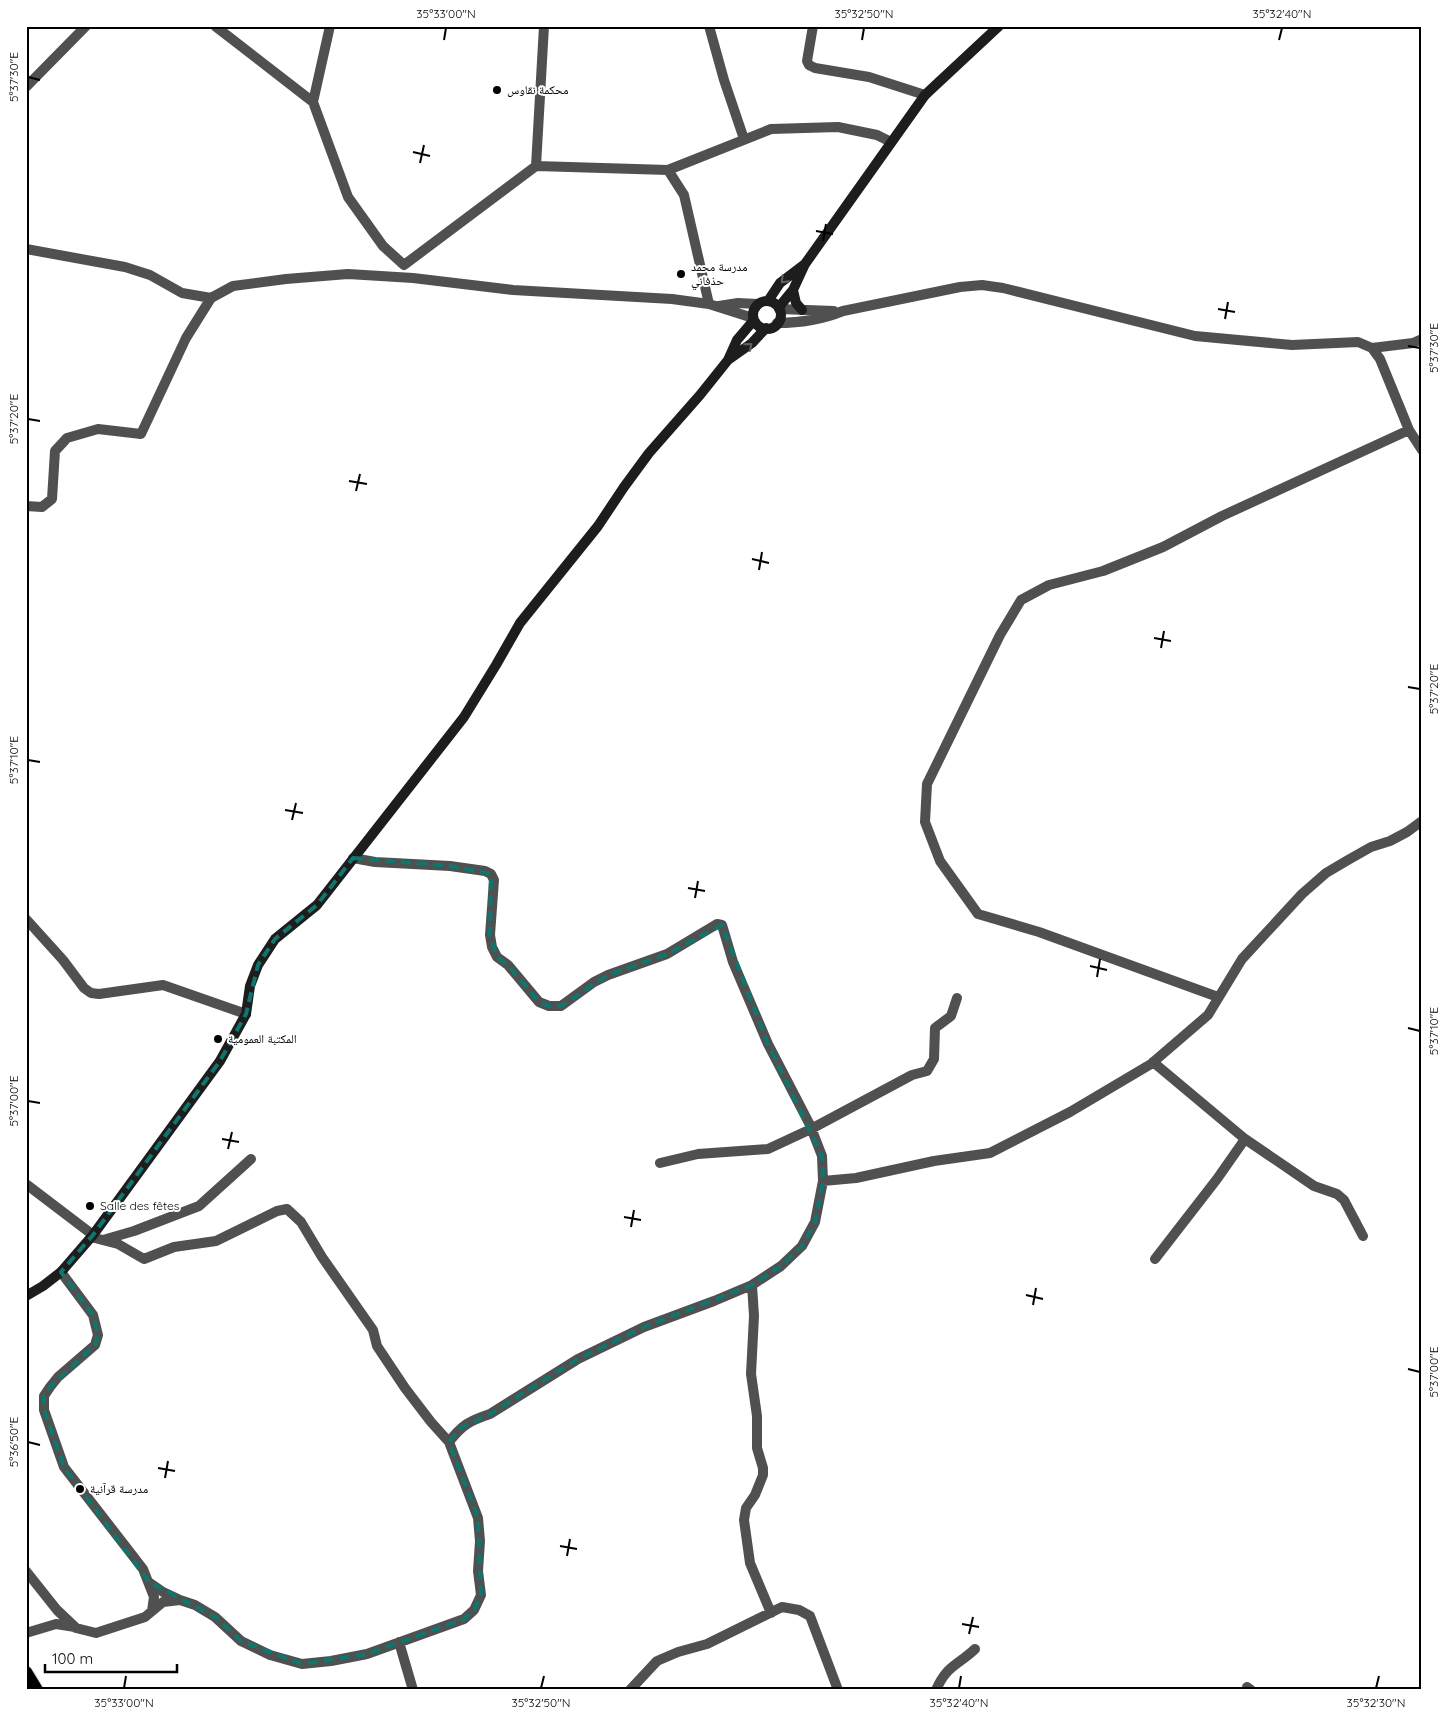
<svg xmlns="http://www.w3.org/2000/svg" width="1448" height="1716" font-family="Quicksand,'Noto Naskh Arabic',sans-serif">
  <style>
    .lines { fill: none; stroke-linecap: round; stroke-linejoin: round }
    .primary-casing { stroke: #dbdbdb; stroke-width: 14 }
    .street { stroke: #505050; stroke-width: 10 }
    .secondary { stroke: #1d1d1d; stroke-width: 10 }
    .primary { stroke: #000; stroke-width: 12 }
    .oneway { stroke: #616161 }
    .marked { fill: none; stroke: #0f766e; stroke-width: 4; stroke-dasharray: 10 6; stroke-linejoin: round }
    .ticks { fill: none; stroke: #000; stroke-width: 2 }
    .poi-dot { fill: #000; stroke: #fff; stroke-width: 2 }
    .labels { text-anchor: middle; stroke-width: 4; stroke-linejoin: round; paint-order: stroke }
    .poi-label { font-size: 12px; fill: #000; stroke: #fff; text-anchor: start }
    .neatline { fill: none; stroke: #000; stroke-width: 2 }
    .ticks-label { font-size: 12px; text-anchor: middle; fill: #000 }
  </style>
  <rect width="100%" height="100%" fill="#fff"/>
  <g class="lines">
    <!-- primary casing -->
    <g class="primary-casing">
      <path id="primary" d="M26 1672 37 1690"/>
    </g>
    <!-- street -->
    <path class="street" d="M215 26 313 102 348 197 383 246 404 265 536 166 544 26
      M709 26 724 80 744 139
      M813 26 807 61 809 65 815 68 869 77 925 95
      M26 87 86 26
      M313 102 330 26
      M536 166 668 170 684 195 709 304
      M668 170 771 129 838 127 877 135 891 142
      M26 249 125 267 150 275 182 293 211 298 233 286 286 279 348 274 413 278 513 290 672 299 709 304 753 318
      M719 306 738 303 758 304
      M779 309 834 311
      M777 323C800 323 821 320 843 311L960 287 982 285 1003 288 1195 336 1292 345 1358 342 1372 348 1380 359 1409 430 1422 450
      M1372 348 1413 343 1422 339
      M26 506 42 507 52 499 55 451 67 438 98 429 141 434 186 338 211 298
      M26 919 63 960 84 988 91 993 99 994 163 985 246 1014
      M1218 997 1039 932 978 914 940 861 925 822 927 784 1000 635 1021 600 1049 585 1103 571 1163 547 1222 516 1409 430
      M1153 1062 1245 1139 1314 1186 1337 1194 1344 1200 1363 1236
      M660 1163 698 1154 768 1149 811 1129 912 1075 927 1071 934 1059 935 1028 951 1016 957 998
      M823 1181 856 1178 934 1161 990 1153 1070 1112 1151 1064 1208 1015 1242 959 1302 894 1326 873 1348 860 1371 847 1390 841 1407 832 1422 821
      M26 1184 93 1235
      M91 1237 118 1244 144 1259 174 1247 216 1241 277 1211 287 1209 301 1222 322 1257 373 1330 377 1346 405 1388 431 1422 449 1442
      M103 1240 134 1231 199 1206 251 1159
      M1155 1259 1217 1179 1245 1139
      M61 1272 93 1315 98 1335 95 1345 58 1377 50 1387 44 1396V1410L64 1467 143 1569 154 1597 152 1611
      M752 1285 754 1316 751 1374 757 1416V1448L763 1468V1475L755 1495 746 1508 744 1520 750 1563 771 1613
      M26 1571 57 1610 76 1628 96 1633 145 1617 163 1602 180 1600 195 1605 215 1617 241 1641 270 1655 302 1664 331 1661 367 1654 464 1619 474 1610 481 1595 478 1571 480 1541 478 1518 449 1442C462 1425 469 1421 490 1414L578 1359 644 1327 714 1301 752 1285 781 1266 802 1246 815 1222 823 1181 822 1156 810 1125 768 1044 733 962 722 925 717 924 667 954 608 975 594 982 561 1006H549L539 1002 508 965 497 957 492 947 490 935 494 880 491 874 485 871 450 866 375 862 353 858
      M150 1583 163 1592 178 1599
      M26 1633 56 1624 75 1627
      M399 1642 413 1690
      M1247 1687 1251 1690
      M630 1690 657 1661 678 1652 707 1644 782 1607 799 1610 810 1616 838 1690
      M936 1690C947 1665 957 1666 975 1649"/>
    <!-- secondary -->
    <path class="secondary" d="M793 290 796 303 802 310
      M768 301 780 283 805 264
      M753 315a14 14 0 1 1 28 0a14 14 0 1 1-28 0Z
      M779 307 793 290 805 264 925 95 999 26
      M728 360 752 343 766 328
      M26 1296 43 1286 61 1272 93 1235 220 1061 246 1014 250 986 258 965 275 939 317 905 464 717 496 665 520 623 598 526 624 487 649 453 700 395 728 360 737 340 754 320"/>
    <!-- primary -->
    <use href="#primary" class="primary"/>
  </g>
  <!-- one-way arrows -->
  <defs><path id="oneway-chevron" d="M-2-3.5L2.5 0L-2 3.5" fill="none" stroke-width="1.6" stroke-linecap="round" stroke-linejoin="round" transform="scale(1.25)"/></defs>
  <g class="oneway">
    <use href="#oneway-chevron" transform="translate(784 280) rotate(135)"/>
    <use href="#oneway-chevron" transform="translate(749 346) rotate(-40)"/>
  </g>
  <!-- marked area -->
  <path class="marked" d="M353 858 450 866 491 874 490 935 497 957 508 965 539 1002 549 1006H561L608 975 667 954 722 925 768 1044 822 1156 823 1181 815 1222 802 1246 781 1266 752 1285 644 1327 578 1359 490 1414 460 1428 449 1442 478 1518 481 1595 474 1610 464 1619 367 1654 302 1664 241 1641 215 1617 149 1582 64 1467 44 1410V1396L50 1387 95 1345 98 1335 93 1315 61 1272 93 1235 220 1061 246 1014 258 965 275 939 317 905Z"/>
  <!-- ticks -->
  <path class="ticks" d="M444 40 446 28M862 40 864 28M1279 40 1282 28M28 77 40 80M413 152 430 156M420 163 424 145M816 231 833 234M823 241 826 224M1218 309 1235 312M1225 319 1228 302M1408 346 1420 348M28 419 40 421M349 481 367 484M356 491 360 474M752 559 769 563M759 570 762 552M1154 638 1171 641M1161 648 1164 631M1408 687 1420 689M28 760 40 762M285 810 303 813M292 820 296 803M688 888 705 891M695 898 698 881M1090 966 1107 970M1097 977 1100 959M1408 1028 1420 1031M28 1101 40 1103M222 1139 239 1142M228 1149 232 1132M624 1217 641 1220M631 1227 634 1210M1026 1295 1043 1299M1033 1305 1036 1288M1408 1369 1420 1372M28 1442 40 1445M158 1468 175 1471M165 1478 168 1461M560 1546 577 1549M567 1556 570 1539M962 1624 979 1627M969 1634 973 1617M124 1688 126 1676M541 1688 544 1676M959 1688 961 1676M1376 1688 1379 1676"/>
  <!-- markers -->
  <g class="poi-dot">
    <circle cx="497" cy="90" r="5"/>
    <circle cx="681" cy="274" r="5"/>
    <circle cx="218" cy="1039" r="5"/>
    <circle cx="90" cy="1206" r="5"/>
    <circle cx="80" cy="1489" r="5"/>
  </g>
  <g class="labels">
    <!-- poi labels -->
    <g class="poi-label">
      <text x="507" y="94">محكمة نقاوس</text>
      <text x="691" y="271">مدرسة محمد<tspan x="691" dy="14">حذفاني</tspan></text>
      <text x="228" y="1043">المكتبة العمومية</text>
      <text x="100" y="1210">Salle des fêtes</text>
      <text x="90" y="1493">مدرسة قرآنية</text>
    </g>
  </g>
  <!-- border -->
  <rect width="1448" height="1716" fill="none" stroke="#ffffff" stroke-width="55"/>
  <!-- scale -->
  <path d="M45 1664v8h132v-8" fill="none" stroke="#000000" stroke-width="2.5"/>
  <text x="52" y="1664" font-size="15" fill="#000000" stroke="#ffffff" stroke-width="4" paint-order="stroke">100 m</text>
  <rect x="28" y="28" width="1392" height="1660" class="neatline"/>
  <g class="ticks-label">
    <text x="446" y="18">35°33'00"N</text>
    <text x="864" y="18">35°32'50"N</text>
    <text x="1282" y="18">35°32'40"N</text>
    <text transform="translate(14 77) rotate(-90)" y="4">5°37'30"E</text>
    <text transform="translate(1434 348) rotate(-90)" y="4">5°37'30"E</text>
    <text transform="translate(14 419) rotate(-90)" y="4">5°37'20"E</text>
    <text transform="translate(1434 689) rotate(-90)" y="4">5°37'20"E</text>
    <text transform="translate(14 760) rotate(-90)" y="4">5°37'10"E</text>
    <text transform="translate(1434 1031) rotate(-90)" y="4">5°37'10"E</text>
    <text transform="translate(14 1101) rotate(-90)" y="4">5°37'00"E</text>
    <text transform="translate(1434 1372) rotate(-90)" y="4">5°37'00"E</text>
    <text transform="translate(14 1442) rotate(-90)" y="4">5°36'50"E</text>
    <text x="124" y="1707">35°33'00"N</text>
    <text x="541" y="1707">35°32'50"N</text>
    <text x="959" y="1707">35°32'40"N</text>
    <text x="1376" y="1707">35°32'30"N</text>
  </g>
</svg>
